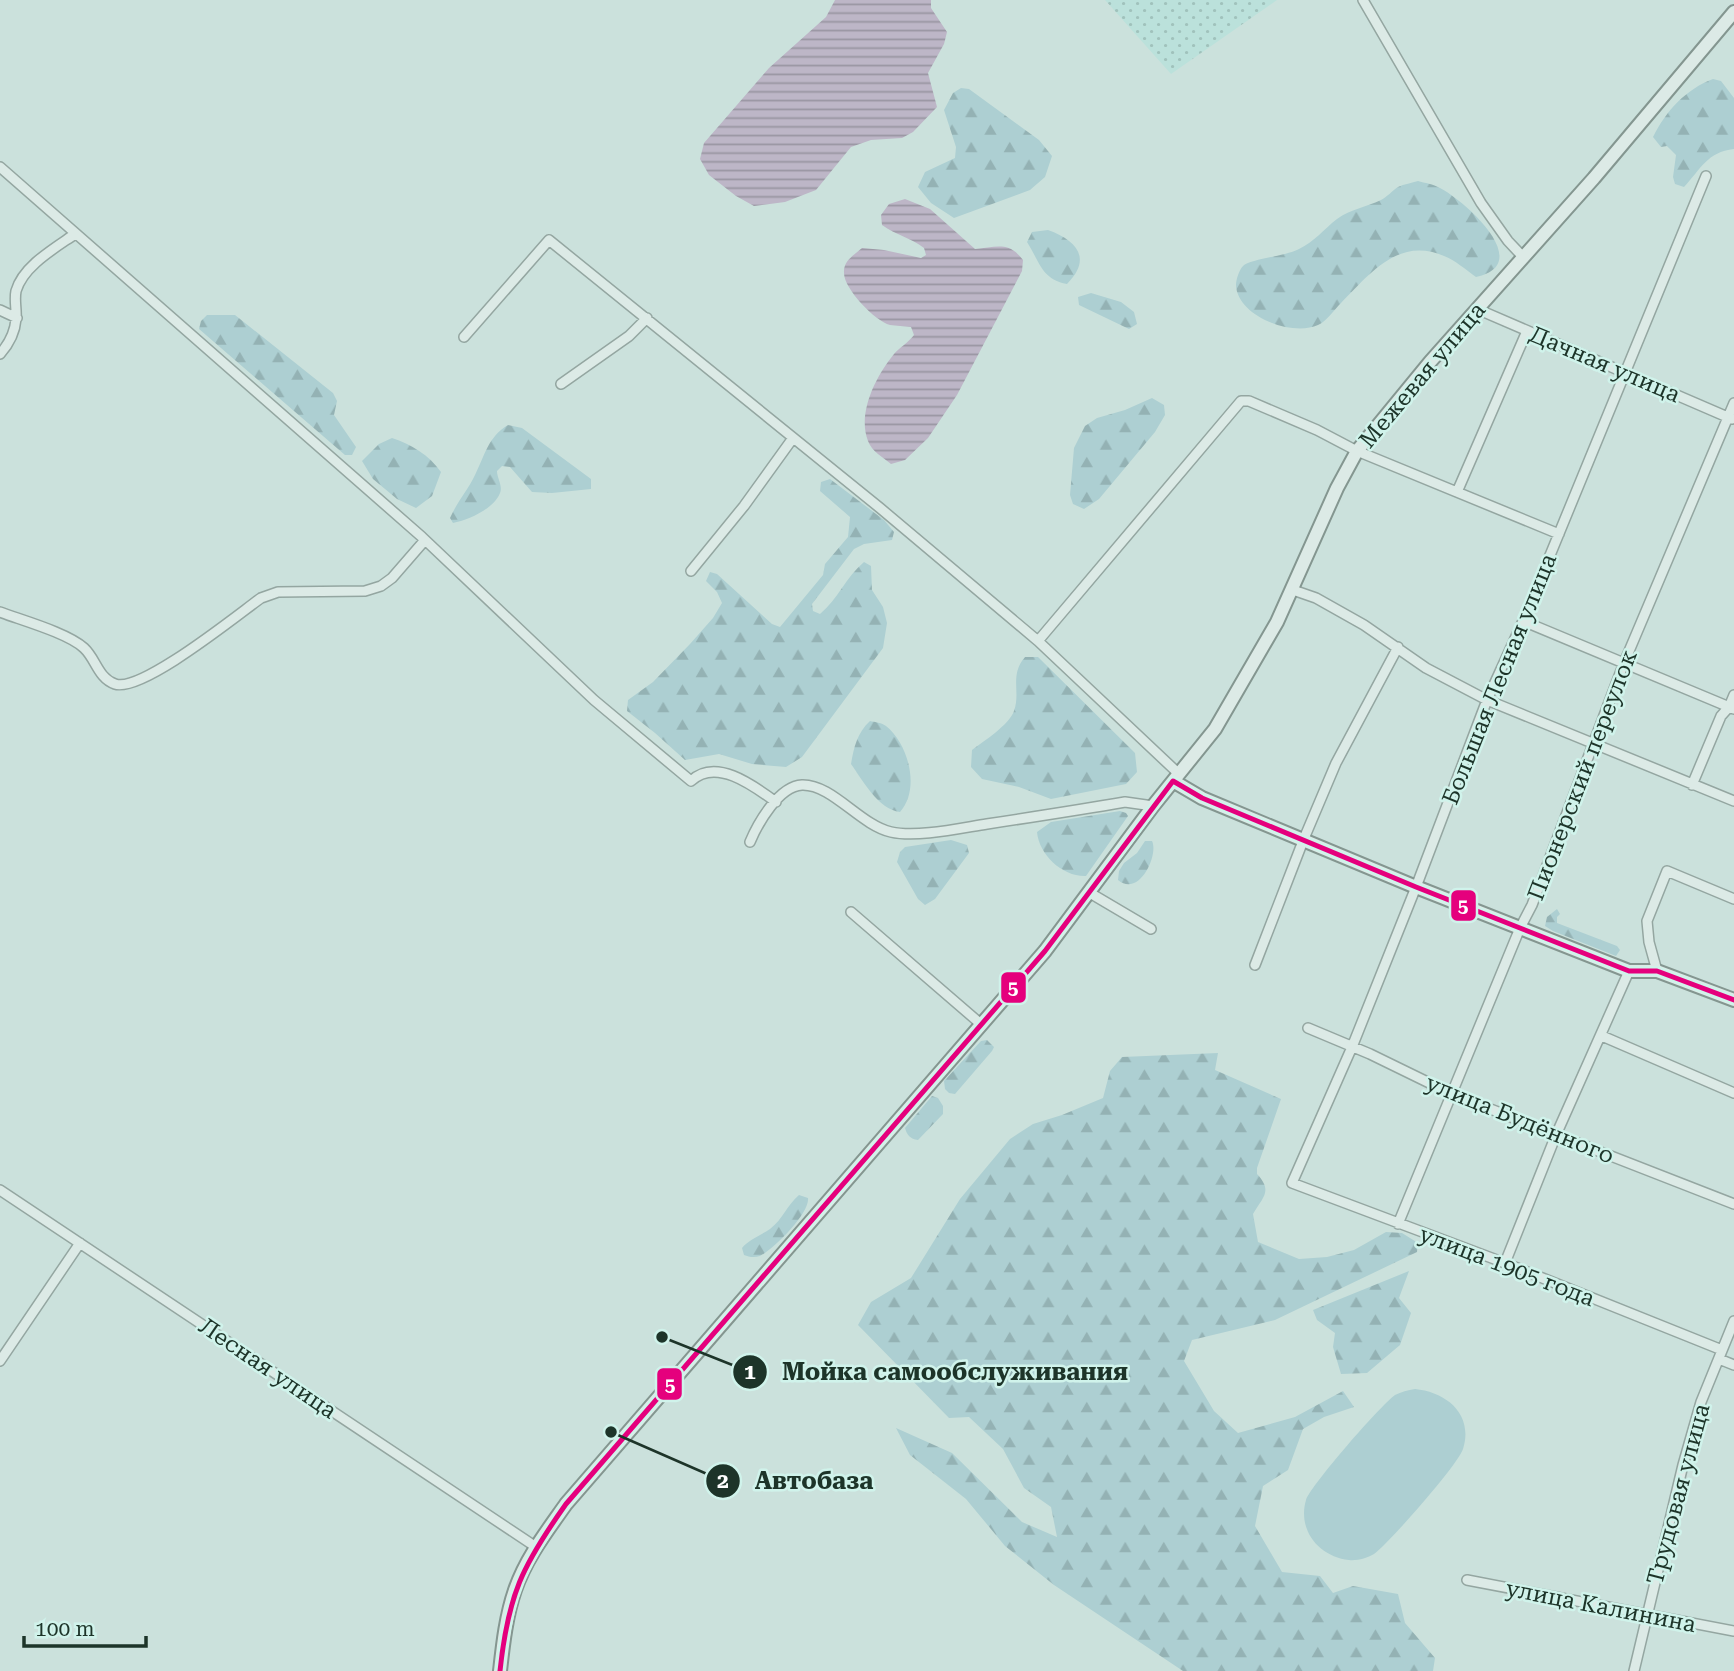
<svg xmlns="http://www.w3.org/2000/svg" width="1734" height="1671" font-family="'Roboto Serif',serif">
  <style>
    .farmland { fill: url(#farmland-dots) }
    .forest { fill: url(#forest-firs) }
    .pitch { fill: #adcfd2 }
    .water { fill: url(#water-rules) }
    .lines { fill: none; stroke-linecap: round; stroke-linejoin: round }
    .street-casing { stroke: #94a6a1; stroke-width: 12 }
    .secondary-casing { stroke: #849690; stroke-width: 16 }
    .street { stroke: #dceae6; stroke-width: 9 }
    .secondary { stroke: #dceae6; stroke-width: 12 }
    .bus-1-casing { stroke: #d0f3eb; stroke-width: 10 }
    .bus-1 { stroke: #e5007d; stroke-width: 5 }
    .labels { text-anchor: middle; stroke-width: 5; stroke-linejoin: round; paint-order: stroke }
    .street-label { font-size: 23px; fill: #1d3429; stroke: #d0f3eb }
    .leader { fill: none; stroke: #1d3429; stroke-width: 2.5 }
    .callout-dot { fill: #1d3429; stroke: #d0f3eb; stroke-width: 2.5 }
    .mark-label { font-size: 21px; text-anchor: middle; font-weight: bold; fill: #fff }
    .callout-label { font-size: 24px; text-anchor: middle; font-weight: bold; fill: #1d3429; stroke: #d0f3eb; stroke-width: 5; stroke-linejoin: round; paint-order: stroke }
    .line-badge { stroke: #d0f3eb; stroke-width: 2.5 }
    .badge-label { font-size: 19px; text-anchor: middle; font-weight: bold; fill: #fff }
  </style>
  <defs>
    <pattern id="farmland-dots" width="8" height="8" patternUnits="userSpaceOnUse" patternTransform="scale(1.75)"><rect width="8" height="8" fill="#bbe1db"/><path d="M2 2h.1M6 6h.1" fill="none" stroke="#a0c2bc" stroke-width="1.8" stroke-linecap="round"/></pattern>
    <pattern id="forest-firs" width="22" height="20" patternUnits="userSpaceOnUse" patternTransform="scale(1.75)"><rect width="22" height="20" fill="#adcfd2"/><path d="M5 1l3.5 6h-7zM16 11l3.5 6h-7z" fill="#94b2b4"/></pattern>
    <pattern id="water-rules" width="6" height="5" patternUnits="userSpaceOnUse" patternTransform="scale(1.75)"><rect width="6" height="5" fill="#bdb6c7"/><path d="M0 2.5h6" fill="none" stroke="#9995a2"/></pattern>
  </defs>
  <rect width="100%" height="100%" fill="#cbe1dc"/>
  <!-- farmland -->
  <path class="farmland" d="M1105 0H1277L1171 74Z"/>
  <!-- forest -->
  <path class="forest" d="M1713 79 1721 81 1734 98V149C1707 152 1701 169 1684 187L1675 184 1673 177 1676 155 1667 146 1661 147 1653 137C1666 111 1686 89 1713 79Z
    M961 88 969 89 1039 140 1052 156 1045 177 1030 190 954 218 931 203 918 187 925 172 955 158 956 147 944 110 953 93Z
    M1418 181C1425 183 1433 184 1440 188 1465 201 1536 264 1476 277 1466 270 1455 260 1444 256 1398 236 1369 275 1341 303 1334 310 1326 322 1318 325 1292 337 1237 316 1236 285 1236 280 1239 270 1243 266 1250 259 1286 256 1299 249 1314 242 1324 229 1337 219 1351 209 1366 207 1381 200 1387 197 1392 191 1398 187 1404 184 1412 183 1418 181Z
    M1048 230C1076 240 1093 258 1067 284 1041 279 1040 262 1027 242L1032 232Z
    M1091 293 1121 302 1134 312 1137 324 1129 329 1079 305 1078 297Z
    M207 315H235L333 393 337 401 334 415 356 447 352 455H345L199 329 201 321Z
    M1152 398 1164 405 1165 415 1155 432 1099 499 1084 509 1073 504 1070 495 1074 448 1085 426 1097 418 1125 410Z
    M508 425 522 428 591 479V489L552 493 532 492 510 467 502 466 497 471C497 478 503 486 500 493 494 509 468 520 453 523L450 518C457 502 468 490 475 475 485 455 488 437 508 425Z
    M392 438C411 444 429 455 441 472L432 496 416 508 397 499 373 479 362 461 379 444Z
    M830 479 884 520 894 532 892 540 864 544 854 549 812 604 813 611 820 614C838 599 846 577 864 562L871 566 872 590 883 607 887 623 883 648 802 757 786 767 752 764 719 754 685 760 655 733 627 711 628 700 653 682 690 644 713 618 722 603 717 592 706 581 710 572 717 574 772 624 780 627 823 575 825 564 848 537 850 517 820 491 821 482Z
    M1025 657H1038L1135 753 1137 772 1126 784 1051 799 1019 787 982 779 971 767 972 750C984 741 1009 725 1014 711 1021 691 1009 676 1025 657Z
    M870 721C875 722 882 723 886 726 908 743 921 789 900 812 878 809 863 781 851 764 854 747 857 733 870 721Z
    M1120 811 1126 813 1128 816 1086 876C1063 877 1039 855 1037 832L1051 822Z
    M951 840 967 845 969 853 935 899 925 905 918 899 897 862 900 852 905 847Z
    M1145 841H1152C1159 855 1139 898 1118 880L1119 871 1124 863 1137 853Z
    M1557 909 1560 914 1557 917V923L1617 946 1620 950 1616 956 1553 931 1545 926 1547 917Z
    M987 1040 994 1047 992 1051 955 1094 949 1093 945 1089 944 1081 981 1041Z
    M1218 1053 1215 1070 1281 1099 1257 1168V1174C1273 1191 1263 1197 1253 1214L1258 1242 1299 1259 1327 1257 1354 1250 1386 1232 1402 1233 1418 1243 1417 1252 1275 1320 1192 1340 1184 1361 1214 1411 1238 1433 1295 1417 1343 1391 1354 1407 1324 1417 1303 1429 1288 1470 1263 1486 1255 1526 1282 1572 1320 1576 1333 1593 1353 1586 1398 1594 1405 1623 1435 1658 1433 1671H1183L1054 1585 1005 1546 966 1499 910 1455 896 1428 952 1453 1022 1522 1057 1537 1051 1507 1024 1488 1003 1449 969 1417 949 1418 858 1325 871 1302 911 1278 960 1199 1010 1139 1033 1124 1062 1115 1103 1098 1110 1071 1122 1057Z
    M932 1096 938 1098 943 1106V1114L918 1140C910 1139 907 1135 905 1128Z
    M799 1195 808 1198C810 1213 774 1249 760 1256 754 1258 749 1257 744 1255L742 1248C748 1240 761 1235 770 1229 783 1219 787 1205 799 1195Z
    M1409 1271 1399 1298 1411 1313 1400 1345 1367 1373 1341 1374 1333 1347 1335 1333 1317 1320 1313 1310Z"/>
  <!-- pitch -->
  <path class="pitch" d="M1415 1389C1446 1392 1474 1414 1463 1449 1457 1466 1389 1543 1374 1554 1367 1558 1357 1561 1349 1560 1320 1557 1297 1531 1306 1500 1312 1484 1380 1406 1395 1395 1401 1392 1408 1390 1415 1389Z"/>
  <!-- water -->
  <path class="water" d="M835 0H931V8L947 32 944 44 928 73 937 107 913 132 902 138 871 140 851 147 816 190 785 202 754 206 736 196 709 175 700 159 704 143 769 68 826 17Z
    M905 199 930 209 975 249C995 248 1008 240 1023 260L1022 271 957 395 928 438 905 460 891 464C883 457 872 452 868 441 857 413 876 376 894 354 900 347 908 343 914 335L911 327C904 326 896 326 890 325 875 321 844 289 844 273 843 261 854 255 862 248L884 250 921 258 926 255 924 248C911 238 896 235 882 225L881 215 889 204Z"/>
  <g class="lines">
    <!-- street casing -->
    <g class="street-casing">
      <path id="street" d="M1363 0 1481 203 1508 241 1524 258
        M0 167 422 537 594 700 691 781C716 757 754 786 776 802
        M1706 176 1523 621 1487 700 1416 887 1352 1047 1292 1183 1505 1263 1722 1350
        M1477 309 1732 419
        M0 310 17 318
        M464 337 549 240 880 508 1038 641 1179 774
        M0 354C8 345 15 332 16 319 17 310 14 301 16 291 23 266 55 248 75 234
        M561 384 629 336 647 318
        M1457 492 1527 331
        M691 571 744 506 793 438
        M1293 590 1316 598 1364 625 1426 668 1487 700 1734 801
        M0 612C21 620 68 633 84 648 96 659 98 678 115 684 141 693 236 616 261 598L278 592 365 591 381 586 392 578 425 540
        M1523 621 1734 709
        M1038 641 1241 401H1249L1317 430 1357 451 1559 534
        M1692 785 1721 716 1729 707 1734 695
        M750 842C758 823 779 786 802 785 832 784 860 825 891 832 917 838 961 828 987 824 1033 817 1079 810 1125 802L1153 806
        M1090 893 1151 929
        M851 912 982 1025
        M1255 965 1303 841 1336 763 1398 647
        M1657 971 1649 942 1647 921 1667 871 1734 899
        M1308 1028 1370 1054 1452 1094 1734 1204
        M1602 1036 1734 1093
        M0 1190 536 1547
        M1398 1224 1520 928 1532 905 1624 663 1734 403
        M1505 1263 1556 1135 1629 971
        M1719 1359 1734 1365
        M0 1361 80 1243
        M1467 1580 1734 1631
        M1634 1671 1683 1465 1701 1402 1734 1321"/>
    </g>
    <!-- secondary casing -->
    <g class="secondary-casing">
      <path id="secondary" d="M1173 781 1202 798 1416 887 1629 971H1657L1734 1000
        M500 1671C503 1644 506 1616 515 1590 526 1558 547 1531 566 1504L1045 951 1153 806 1215 729 1277 622 1337 488 1357 451 1430 362 1594 178 1734 12"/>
    </g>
    <!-- street -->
    <use href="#street" class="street"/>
    <!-- secondary -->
    <use href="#secondary" class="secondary"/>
    <!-- bus-1 casing -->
    <g class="bus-1-casing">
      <path id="bus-1" d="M500 1671C508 1595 522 1566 566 1504L1045 951 1173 781 1202 798 1416 887 1629 971H1657L1734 1000"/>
    </g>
    <!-- bus-1 -->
    <use href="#bus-1" class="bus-1"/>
  </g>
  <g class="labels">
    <!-- street labels -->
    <g class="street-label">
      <text transform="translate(1605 364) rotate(23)" y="8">Дачная улица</text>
      <text transform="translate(1422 375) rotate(-50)" y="8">Межевая улица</text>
      <text transform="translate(1499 679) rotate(-68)" y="8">Большая Лесная улица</text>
      <text transform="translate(1582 775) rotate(-69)" y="8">Пионерский переулок</text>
      <text transform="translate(1520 1119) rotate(22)" y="8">улица Будённого</text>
      <text transform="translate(1507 1266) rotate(21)" y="8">улица 1905 года</text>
      <text transform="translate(268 1368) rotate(34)" y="8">Лесная улица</text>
      <text transform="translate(1678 1494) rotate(-75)" y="8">Трудовая улица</text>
      <text transform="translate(1601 1606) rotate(11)" y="8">улица Калинина</text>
    </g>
  </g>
  <!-- callouts -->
  <path class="leader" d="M662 1337L750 1372M611 1432L723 1481"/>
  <g class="callout-dot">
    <circle cx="662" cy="1337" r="7"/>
    <circle cx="611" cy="1432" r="7"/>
    <circle cx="750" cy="1372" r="18"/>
    <circle cx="723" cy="1481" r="18"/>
  </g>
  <g class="mark-label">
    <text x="750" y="1379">1</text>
    <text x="723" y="1488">2</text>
  </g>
  <g class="callout-label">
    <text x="955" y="1380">Мойка самообслуживания</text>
    <text x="814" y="1489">Автобаза</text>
  </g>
  <g class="line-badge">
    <rect x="1450" y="889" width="27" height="33" rx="7" fill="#e5007d"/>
    <rect x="1000" y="971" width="27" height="33" rx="7" fill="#e5007d"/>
    <rect x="656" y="1367" width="27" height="34" rx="7" fill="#e5007d"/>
  </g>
  <g class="badge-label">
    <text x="1463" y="912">5</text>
    <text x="1013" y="994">5</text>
    <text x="670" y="1391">5</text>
  </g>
  <!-- scale -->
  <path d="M24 1636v10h122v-10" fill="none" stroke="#1d3429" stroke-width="3.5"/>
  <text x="35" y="1636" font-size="21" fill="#1d3429" stroke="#d0f3eb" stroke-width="5" paint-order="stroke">100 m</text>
</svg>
